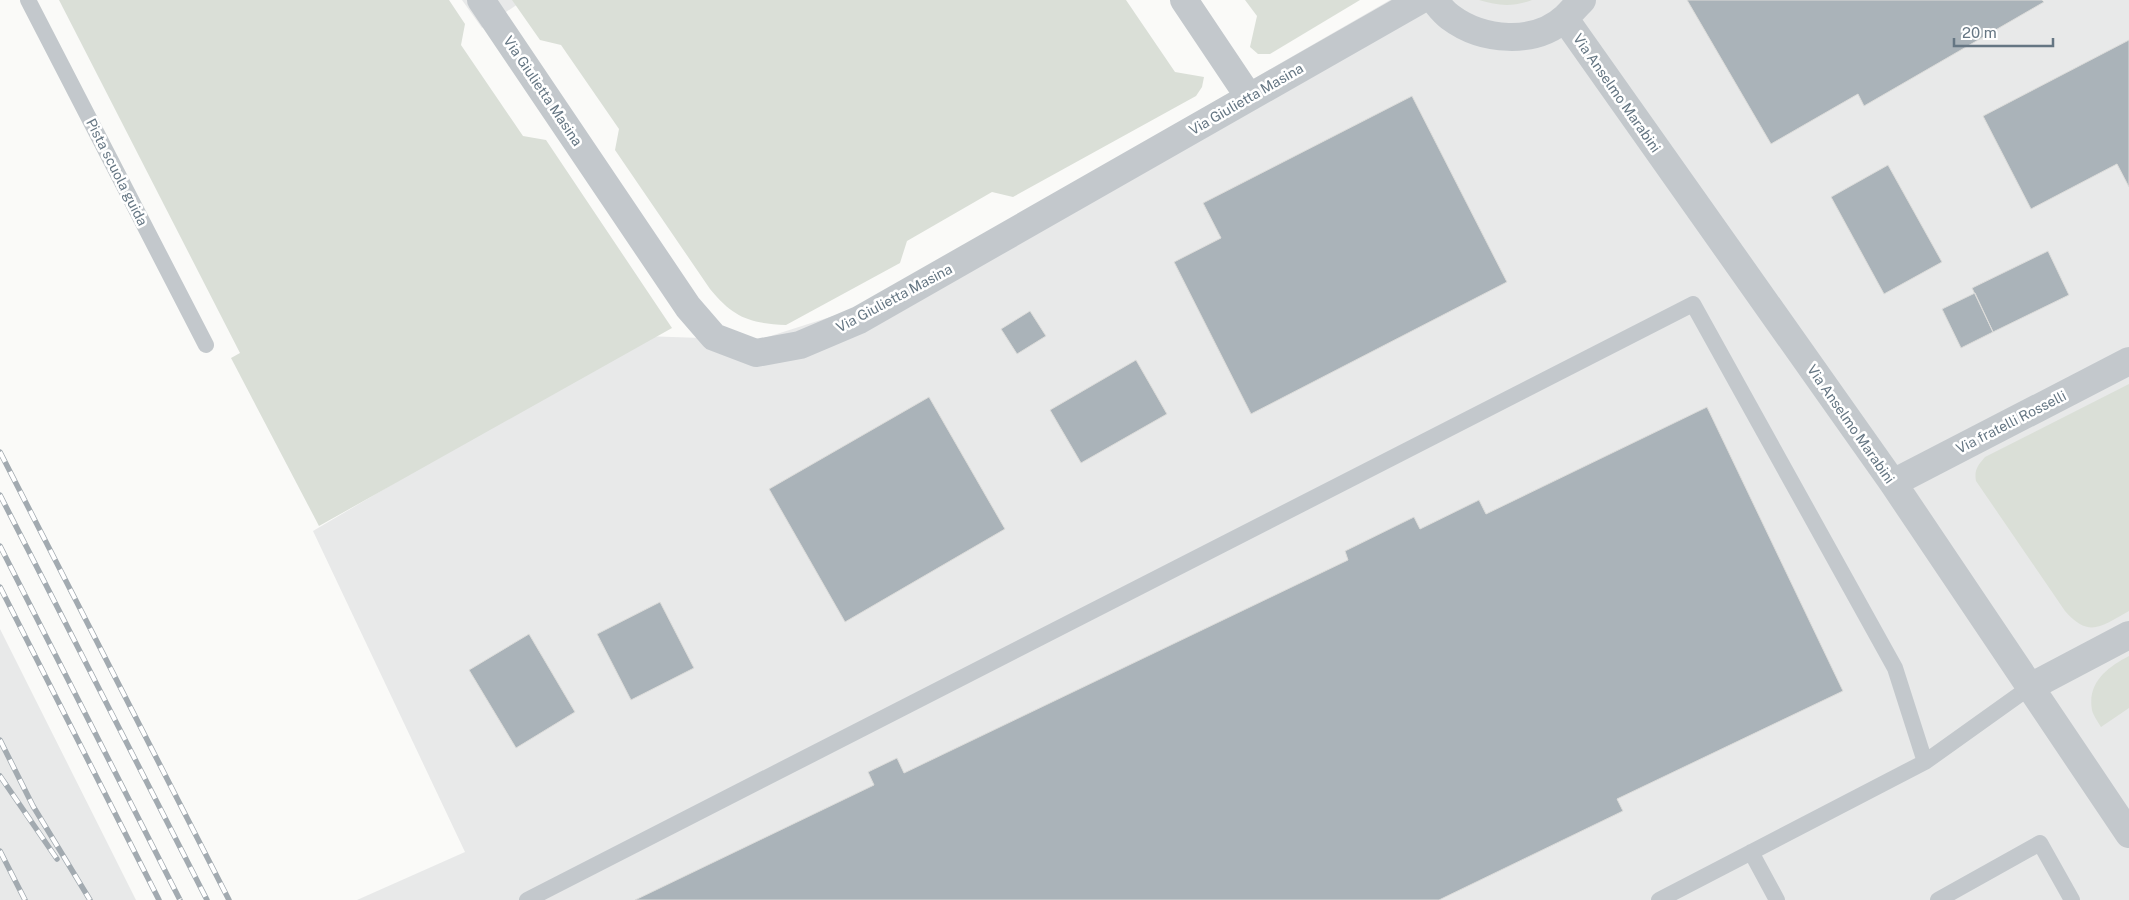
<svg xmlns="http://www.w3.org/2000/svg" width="2129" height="900" font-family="'Public Sans',sans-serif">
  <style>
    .built { fill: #e8e9e9 }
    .green { fill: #dadfd7 }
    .building { fill: #aab3b9; stroke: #dcdcda }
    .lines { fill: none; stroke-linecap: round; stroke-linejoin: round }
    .service { stroke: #c3c8cc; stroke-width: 16 }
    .minor { stroke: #c3c8cc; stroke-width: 28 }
    .rail-casing { stroke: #a2aab0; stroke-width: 5.5 }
    .rail { stroke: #fff; stroke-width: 4; stroke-dasharray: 11; stroke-linecap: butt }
    .labels { text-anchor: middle; stroke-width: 5; stroke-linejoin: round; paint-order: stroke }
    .street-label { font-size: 14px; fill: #657683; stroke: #fff }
  </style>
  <rect width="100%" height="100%" fill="#fafaf8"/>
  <!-- built -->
  <path class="built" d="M462 0H524L482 28Z
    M1390 0H2129V900H357L465 852 313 531 644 336 758 340 880 301 1056 193Z
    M0 629 136 900H0Z"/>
  <!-- green -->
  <path class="green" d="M59 0H449L465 24 461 45 523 136 546 140 672 328 319 526 231 358 240 353Z
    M512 0H1126L1175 72 1204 77 1202 87 1196 96 1013 197 992 192 907 241 900 263 786 325C749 323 734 318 710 289L615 150 619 129 561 45 540 40Z
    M1245 0H1360L1270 54H1258L1250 47 1257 16Z
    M1479 0H1532C1513 7 1498 6 1479 0Z
    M2129 384V611C2101 626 2090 639 2065 611L1976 481C1974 470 1978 465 1985 457Z
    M2129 656V708L2101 727C2098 722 2093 715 2092 710 2087 682 2108 667 2129 656Z"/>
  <!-- building -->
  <path class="building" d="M1687 0H2042L2044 2 1864 106 1858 94 1771 144Z
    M2129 40V187L2117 164 2031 209 1983 116Z
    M1412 96 1507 282 1251 414 1174 262 1221 238 1203 203Z
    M1888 165 1942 262 1884 294 1831 197Z
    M2048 251 2069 295 1993 332 1972 288Z
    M1975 293 1993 332 1961 348 1942 309Z
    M1030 311 1046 336 1017 354 1001 329Z
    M1136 360 1167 414 1081 463 1050 410Z
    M929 397 1005 529 845 622 769 489Z
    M1707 407 1843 691 1617 799 1623 811 1439 900H635L874 785 868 772 897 758 904 773 1348 560 1345 551 1414 517 1420 529 1479 500 1486 514Z
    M660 602 694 668 631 700 597 634Z
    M529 634 575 712 516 748 469 670Z"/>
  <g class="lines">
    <!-- service -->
    <path class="service" d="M28 0 206 345
      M1751 852 1777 900
      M527 900 1693 304 1895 668 1925 762
      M1659 900 1925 762 2030 687
      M1938 900 2040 843 2072 900"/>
    <!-- minor -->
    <path class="minor" d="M481 0 688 307 714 337 756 353 800 345 859 320 1420 0
      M1184 0 1249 97
      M1434 0C1439 6 1444 13 1450 17 1482 41 1535 46 1566 17 1571 12 1576 6 1582 0
      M1565 19 1893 483 2129 834
      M1893 483 2129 361
      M2030 687 2129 635"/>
    <!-- rail casing -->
    <g class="rail-casing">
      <path id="rail" d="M0 452 229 900
        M0 495 207 900
        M0 546 180 900
        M0 587 159 900
        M0 740 33 806 90 900
        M0 776 57 859
        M0 851 25 900"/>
    </g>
    <!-- rail -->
    <use href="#rail" class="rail"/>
  </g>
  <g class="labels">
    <!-- street labels -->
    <g class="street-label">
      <text transform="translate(543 91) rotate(56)" y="5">Via Giulietta Masina</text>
      <text transform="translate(1617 93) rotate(55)" y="5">Via Anselmo Marabini</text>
      <text transform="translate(1246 99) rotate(-30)" y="5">Via Giulietta Masina</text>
      <text transform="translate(117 172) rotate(63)" y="5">Pista scuola guida</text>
      <text transform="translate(894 298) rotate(-28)" y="5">Via Giulietta Masina</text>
      <text transform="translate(2011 422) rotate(-27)" y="5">Via fratelli Rosselli</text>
      <text transform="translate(1851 424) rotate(55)" y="5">Via Anselmo Marabini</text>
    </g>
  </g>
  <!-- scale -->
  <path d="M1954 38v8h99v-8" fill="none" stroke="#657683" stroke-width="2.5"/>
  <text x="1962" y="38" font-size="15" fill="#657683" stroke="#ffffff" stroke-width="4" paint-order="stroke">20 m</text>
</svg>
